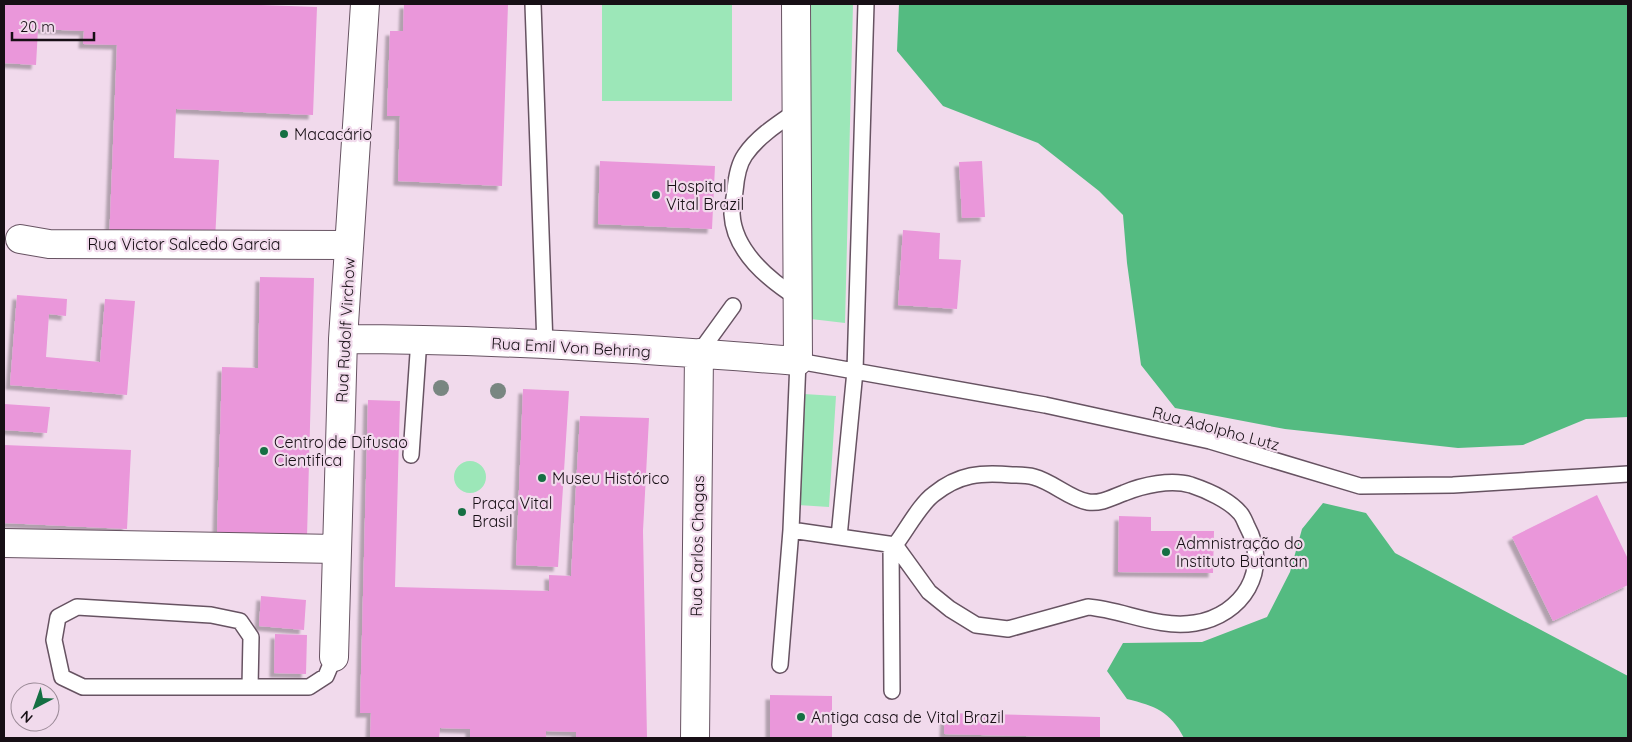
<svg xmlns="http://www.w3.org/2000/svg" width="1632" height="742" font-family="Quicksand,sans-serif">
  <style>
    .green { fill: #9ce7b8 }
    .forest { fill: #54bb81 }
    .building { fill: #ea97da; filter: url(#shadow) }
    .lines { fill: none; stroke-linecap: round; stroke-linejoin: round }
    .service-casing { stroke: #675362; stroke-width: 18 }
    .minor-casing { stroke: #675362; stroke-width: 30 }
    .service { stroke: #fff; stroke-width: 15 }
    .minor { stroke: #fff; stroke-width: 28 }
    .tree { fill: #798681 }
    .poi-dot { fill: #156f43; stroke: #f1daec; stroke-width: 2 }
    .labels { text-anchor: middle; stroke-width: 4.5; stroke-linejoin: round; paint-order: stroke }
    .poi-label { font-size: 16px; fill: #170f15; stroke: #f1daec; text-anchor: start }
    .street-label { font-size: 16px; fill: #170f15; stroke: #f1daec }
  </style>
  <defs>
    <filter id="shadow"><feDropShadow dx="-4.5" dy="4.5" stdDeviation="1" flood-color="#0004"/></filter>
  </defs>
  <rect width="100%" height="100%" fill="#f1daec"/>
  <!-- green -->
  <path class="green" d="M602 4H732V101H602Z
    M807 4H853L845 323 811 319Z
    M804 394 836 396 829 507 798 505Z
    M454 477a16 16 0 1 1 32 0a16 16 0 1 1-32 0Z"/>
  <!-- forest -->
  <path class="forest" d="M899 4H1628V417L1586 419 1523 445 1458 448 1285 429 1175 408 1141 365 1127 263 1123 215 1099 191 1038 143 943 106 897 51Z
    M1323 503 1366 513 1395 553 1628 676V738H1184C1170 711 1155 706 1127 699L1107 671 1123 643 1202 642 1267 617 1290 572 1302 529Z"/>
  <!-- building -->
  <path class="building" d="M4 4H230L317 7 313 115 176 109 174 158 219 160 215 241 109 243 117 45 83 44 84 31 38 29 36 65 4 63Z
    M404 4H508L502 186 398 181 400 116H387L390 31H403Z
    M600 161 715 166 712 229 598 224Z
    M982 161 985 217 962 218 959 162Z
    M903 230 940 233 939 259 961 260 957 309 898 305Z
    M260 277 314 278 307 537 217 533 222 367 258 368Z
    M17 295 67 299 66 316 49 314 46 357 100 362 105 299 135 301 127 395 10 385Z
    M523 389 569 391 558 567 516 565Z
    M368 400 400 401 395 587 549 591V575L571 576 580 416 649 418 643 531 647 738H576V732L546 731V738H470V729L440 728 439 738H370L371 713H360Z
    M4 404 50 407 47 433 4 430Z
    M4 445 131 450 127 529 4 523Z
    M1597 495 1628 559V585L1553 621 1512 537Z
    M1119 516 1151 517V531H1214L1213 573 1118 572Z
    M261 596 306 600 304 630 259 626Z
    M275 634 307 635 306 674 274 673Z
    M770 695 832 696V738H770Z
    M945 713 1100 717V738L944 734Z"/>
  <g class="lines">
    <!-- service casing -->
    <g class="service-casing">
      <path id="service" d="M533 4 545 346
        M798 110C779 123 758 136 745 155 738 165 736 179 735 191 734 199 732 207 732 214 734 252 769 280 799 299
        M699 353 733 306
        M411 455 419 339
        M791 530 895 545 929 592 950 609 976 625 1008 629 1088 607C1124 610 1158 629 1195 623 1243 615 1271 570 1247 526 1245 522 1243 516 1240 513 1229 500 1206 490 1191 485 1171 479 1143 485 1124 493 1113 497 1101 504 1088 502 1070 499 1053 482 1034 477 1027 475 1019 475 1012 475 981 472 959 474 934 494 920 504 906 531 895 545
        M839 537 855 371 866 4
        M891 545 892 691
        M780 665 791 530 798 361 1045 405 1210 441 1360 486 1453 485 1628 474
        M250 687 251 637 240 621 211 615 77 607 58 617 54 640 62 677 83 687H309L326 676 334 657"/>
    </g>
    <!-- minor casing -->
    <g class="minor-casing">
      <path id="minor" d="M20 239 49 244 349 245
        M343 339C495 339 647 349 798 361L796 4
        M4 543 337 549
        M334 657 343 339 365 4
        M695 738 699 353"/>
    </g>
    <!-- service -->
    <use href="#service" class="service"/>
    <!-- minor -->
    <use href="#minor" class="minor"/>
  </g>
  <!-- trees -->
  <g class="tree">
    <circle cx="441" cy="388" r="8"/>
    <circle cx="498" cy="391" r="8"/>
  </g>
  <!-- markers -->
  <g class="poi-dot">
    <circle cx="284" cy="134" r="5"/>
    <circle cx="656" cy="195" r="5"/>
    <circle cx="264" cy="451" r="5"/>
    <circle cx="542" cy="478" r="5"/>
    <circle cx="462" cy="512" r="5"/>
    <circle cx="1166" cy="552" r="5"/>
    <circle cx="801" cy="717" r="5"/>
  </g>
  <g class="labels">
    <!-- poi labels -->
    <g class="poi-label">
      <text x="294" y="140">Macacário</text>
      <text x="666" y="192">Hospital<tspan x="666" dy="18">Vital Brazil</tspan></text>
      <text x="274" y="448">Centro de Difusao<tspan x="274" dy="18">Cientifica</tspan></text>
      <text x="552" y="484">Museu Histórico</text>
      <text x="472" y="509">Praça Vital<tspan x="472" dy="18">Brasil</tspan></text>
      <text x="1176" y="549">Admnistração do<tspan x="1176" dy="18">Instituto Butantan</tspan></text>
      <text x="811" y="723">Antiga casa de Vital Brazil</text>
    </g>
    <!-- street labels -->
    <g class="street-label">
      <text x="184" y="250">Rua Victor Salcedo Garcia</text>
      <text transform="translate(345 330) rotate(-87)" y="6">Rua Rudolf Virchow</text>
      <text transform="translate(571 347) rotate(3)" y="6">Rua Emil Von Behring</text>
      <text transform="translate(1216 428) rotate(15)" y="6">Rua Adolpho Lutz</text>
      <text transform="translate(697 546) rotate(-89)" y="6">Rua Carlos Chagas</text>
    </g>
  </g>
  <!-- border -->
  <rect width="1632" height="742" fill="none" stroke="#170f15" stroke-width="10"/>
  <!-- north arrow -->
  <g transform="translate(35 707) rotate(221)"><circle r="24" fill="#f1daec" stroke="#9a8996"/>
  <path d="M0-4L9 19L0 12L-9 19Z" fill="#156f43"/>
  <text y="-8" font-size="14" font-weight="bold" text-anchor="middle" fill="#170f15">N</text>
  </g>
  <!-- scale -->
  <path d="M12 32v8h82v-8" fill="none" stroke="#170f15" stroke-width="2.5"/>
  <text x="20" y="32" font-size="15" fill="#170f15" stroke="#f1daec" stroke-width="4" paint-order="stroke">20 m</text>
</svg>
